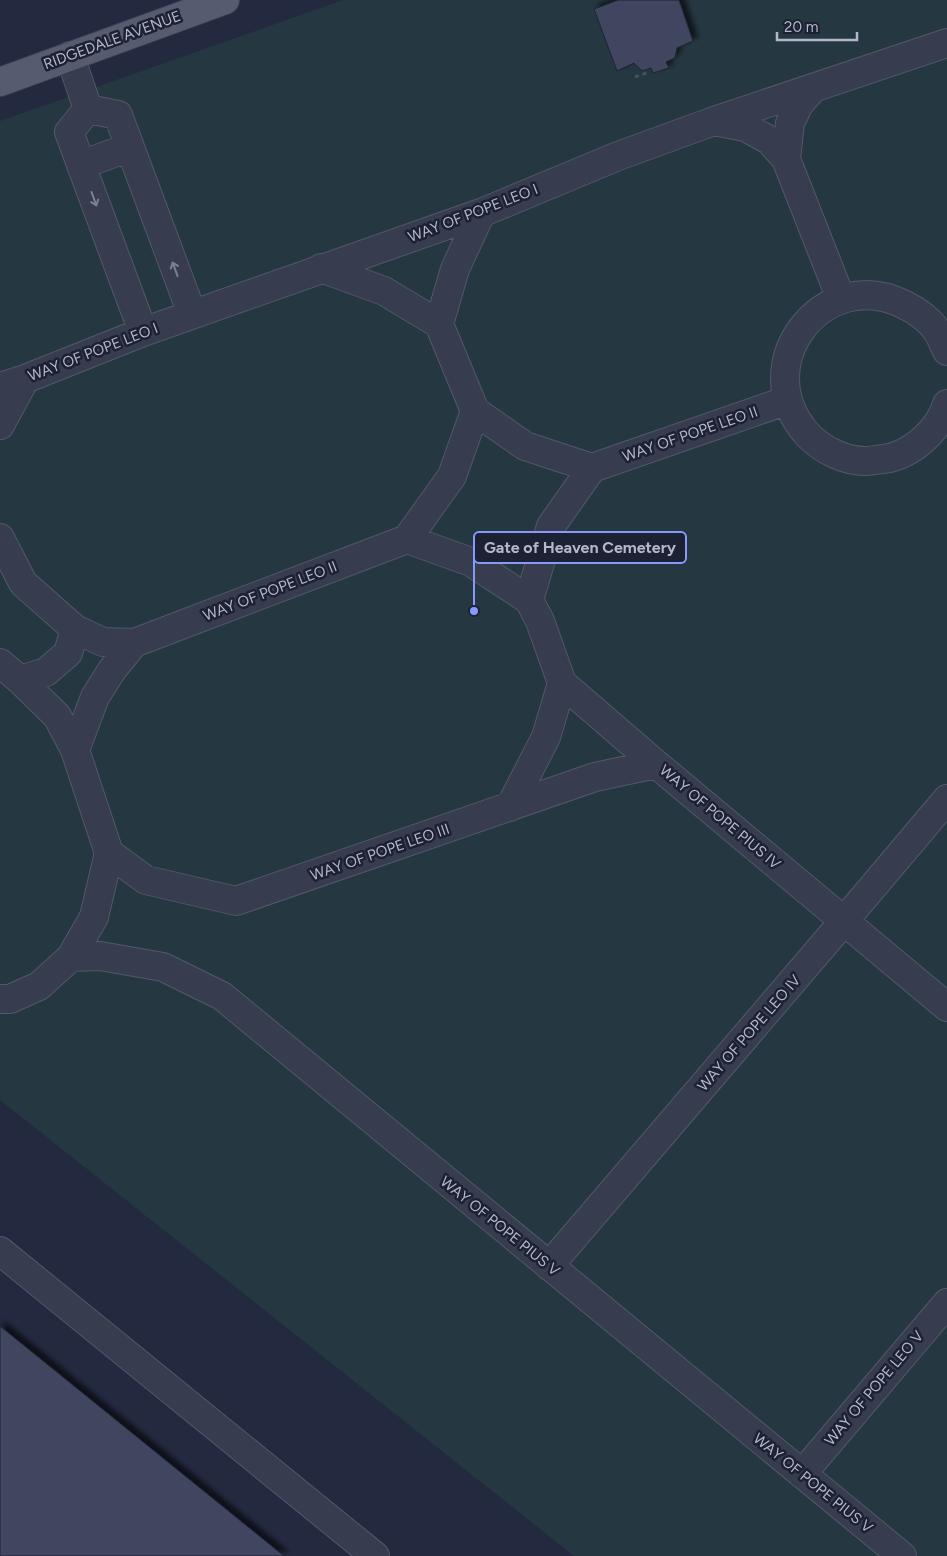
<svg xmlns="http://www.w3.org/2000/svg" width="947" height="1556" font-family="Figtree,sans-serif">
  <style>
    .green { fill: #253740 }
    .building { fill: #3f4560; stroke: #1f2336; filter: url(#shadow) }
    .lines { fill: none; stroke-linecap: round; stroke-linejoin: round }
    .minor-casing { stroke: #53576a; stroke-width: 30 }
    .major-casing { stroke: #414558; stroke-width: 30 }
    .path { stroke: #44545d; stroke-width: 3; stroke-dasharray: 4 4; stroke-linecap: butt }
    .minor { stroke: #383c4f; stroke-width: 28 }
    .major { stroke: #565b6f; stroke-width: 28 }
    .oneway { stroke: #7c8093 }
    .labels { text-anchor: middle; stroke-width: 5; stroke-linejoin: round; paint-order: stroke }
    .street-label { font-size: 15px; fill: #b4b7ca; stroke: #1d2134 }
    .leader { fill: none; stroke: #879afc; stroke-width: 2 }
    .callout-dot { fill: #879afc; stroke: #1d2134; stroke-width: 2 }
    .callout { fill: #1d2134; stroke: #879afc; stroke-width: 2 }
    .callout-label { font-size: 16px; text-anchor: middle; font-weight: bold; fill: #b4b7ca }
  </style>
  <defs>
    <filter id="shadow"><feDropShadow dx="4.5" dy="-4.5" stdDeviation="2.5" flood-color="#0009"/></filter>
  </defs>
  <rect width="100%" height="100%" fill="#23293f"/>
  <!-- green -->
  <path class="green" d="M343 0H947V1556H574L0 1100V121Z"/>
  <!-- building -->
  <path class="building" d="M618 0H679L693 41 677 48 675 58 666 62 669 68 653 73 651 68 642 71 634 63 617 71 594 9Z
    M0 1326 284 1556H0Z"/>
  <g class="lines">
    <!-- minor casing -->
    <g class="minor-casing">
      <path id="minor" d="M70 56 88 109
        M88 109 118 115 192 314
        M88 109 69 132 143 332
        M714 121 745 127 769 140 786 159 790 123 799 104 813 88
        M786 159 841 299
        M81 165 130 147
        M321 268 384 291 439 324
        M947 351C944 345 941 337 937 331 929 319 917 311 905 305 823 263 745 366 808 435 822 450 845 461 865 461 872 461 878 459 884 459 912 455 939 430 947 404
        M0 387 25 379 143 332 481 213 618 156 714 121 947 43
        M475 411 439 324 455 269 481 213
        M475 411 525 446 592 468
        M0 425 25 379
        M0 538 23 583 75 629 103 642 134 643 407 539 452 476 475 411
        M407 539 471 562 529 600 540 621 562 683 656 764 947 1007
        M529 600 551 526 592 468 788 400
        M0 663 20 680 57 716 75 750 109 853 94 917 71 957 39 986 10 999H0
        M20 680 46 672 68 653 75 629
        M75 750 95 697 112 670 134 643
        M510 807 546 737 562 683
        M109 853 146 880 236 901 595 777 656 764
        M71 957 100 956 163 967 222 996 902 1556
        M0 1251 375 1556
        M549 1266 844 921 947 799
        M802 1474 947 1303"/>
    </g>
    <!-- major casing -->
    <g class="major-casing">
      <path id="major" d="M0 82 225 0"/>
    </g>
    <!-- path -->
    <path class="path" d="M635 77 649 72"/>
    <!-- minor -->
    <use href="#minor" class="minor"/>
    <!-- major -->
    <use href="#major" class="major"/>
  </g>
  <!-- one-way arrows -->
  <defs><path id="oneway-shaft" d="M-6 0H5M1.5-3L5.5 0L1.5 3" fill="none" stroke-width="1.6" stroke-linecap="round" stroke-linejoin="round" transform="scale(1.25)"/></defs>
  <g class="oneway">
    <use href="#oneway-shaft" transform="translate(94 199) rotate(70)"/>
    <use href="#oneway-shaft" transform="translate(175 269) rotate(-110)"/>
  </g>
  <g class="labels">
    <!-- street labels -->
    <g class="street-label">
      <text transform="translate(112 40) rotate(-20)" y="5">RIDGEDALE AVENUE</text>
      <text transform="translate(473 213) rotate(-21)" y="5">WAY OF POPE LEO I</text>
      <text transform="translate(93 352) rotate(-21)" y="5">WAY OF POPE LEO I</text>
      <text transform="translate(690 434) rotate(-19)" y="5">WAY OF POPE LEO II</text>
      <text transform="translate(270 591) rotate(-21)" y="5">WAY OF POPE LEO II</text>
      <text transform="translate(720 817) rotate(40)" y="5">WAY OF POPE PIUS IV</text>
      <text transform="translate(380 852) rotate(-19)" y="5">WAY OF POPE LEO III</text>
      <text transform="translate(749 1033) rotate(-49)" y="5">WAY OF POPE LEO IV</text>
      <text transform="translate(500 1226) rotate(39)" y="5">WAY OF POPE PIUS V</text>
      <text transform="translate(874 1388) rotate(-50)" y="5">WAY OF POPE LEO V</text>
      <text transform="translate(813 1483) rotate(39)" y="5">WAY OF POPE PIUS V</text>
    </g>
  </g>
  <!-- callouts -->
  <path class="leader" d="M474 611L474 547"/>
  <circle class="callout-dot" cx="474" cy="611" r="5"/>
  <rect class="callout" x="474" y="532" width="212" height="31" rx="5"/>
  <g class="callout-label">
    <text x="580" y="553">Gate of Heaven Cemetery</text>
  </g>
  <!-- scale -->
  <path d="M777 32v8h80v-8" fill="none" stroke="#b4b7ca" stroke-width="2.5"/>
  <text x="784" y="32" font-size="15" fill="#b4b7ca" stroke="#1d2134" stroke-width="4" paint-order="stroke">20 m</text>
</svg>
